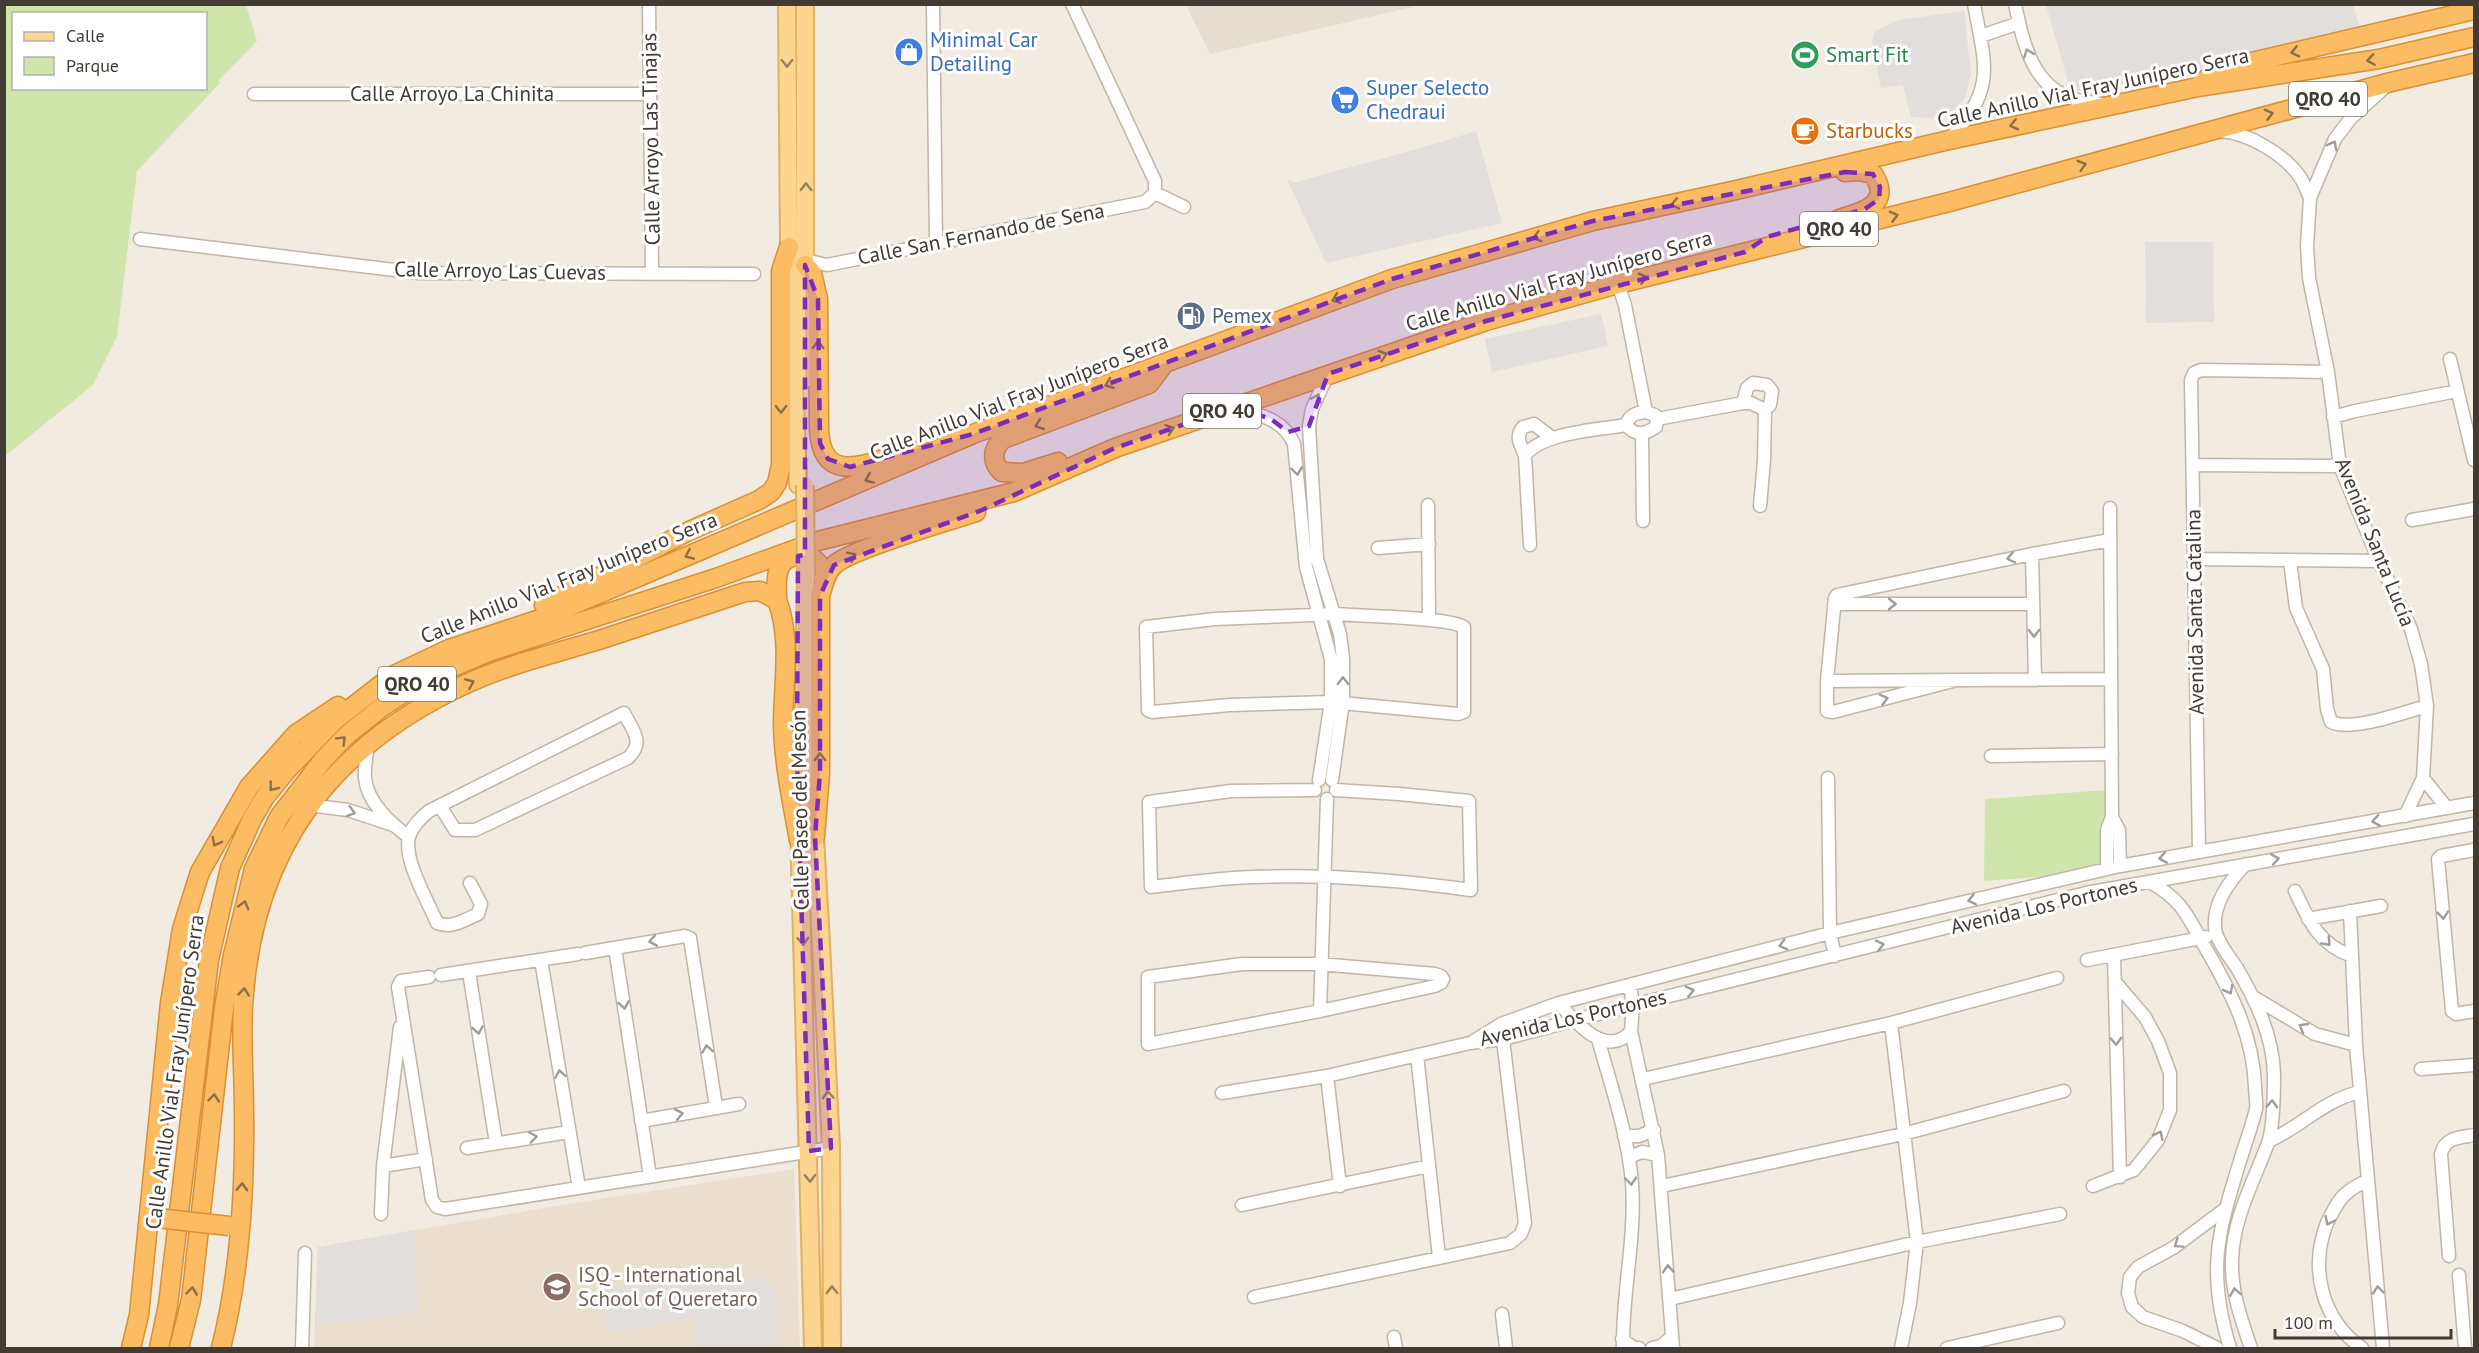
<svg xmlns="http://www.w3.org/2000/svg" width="2479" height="1353" font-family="'PT Sans',sans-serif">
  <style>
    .residential { fill: #e5ddd0 }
    .education { fill: #eadfcc }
    .green { fill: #d0e5ab; fill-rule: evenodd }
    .parking { fill: #e1dedb }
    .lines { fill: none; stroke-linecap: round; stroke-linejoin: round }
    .minor-casing { stroke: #bfb5a8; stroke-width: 15 }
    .major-casing { stroke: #e1b060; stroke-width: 20 }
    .highway-casing { stroke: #da8f33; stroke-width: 21 }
    .minor { stroke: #fff; stroke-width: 12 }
    .major { stroke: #fcd590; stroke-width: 16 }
    .highway { stroke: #fbbc63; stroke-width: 18 }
    .major-bridge-casing { stroke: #e1b060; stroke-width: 20; stroke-linecap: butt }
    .highway-bridge-casing { stroke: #da8f33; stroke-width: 21; stroke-linecap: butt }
    .major-bridge { stroke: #fcd590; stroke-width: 16 }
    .highway-bridge { stroke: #fbbc63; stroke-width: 18 }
    .oneway { stroke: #8c6f46 }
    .oneway2 { stroke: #a09d99 }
    .oneway3 { stroke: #96805d }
    .marked { fill: #7b2cbf; fill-opacity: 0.2; stroke: #7b2cbf; stroke-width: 4.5; stroke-dasharray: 12 8; stroke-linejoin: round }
    .labels { text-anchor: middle; stroke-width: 6; stroke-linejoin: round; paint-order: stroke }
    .shield { fill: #fff; stroke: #7b7670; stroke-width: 1.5 }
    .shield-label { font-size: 20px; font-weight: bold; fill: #423b33 }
    .shop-label { font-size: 21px; fill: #366cbe; stroke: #fff; text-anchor: start }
    .leisure-label { font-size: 21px; fill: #27864d; stroke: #fff; text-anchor: start }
    .street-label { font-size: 21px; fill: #423b33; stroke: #fff }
    .food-label { font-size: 21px; fill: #c56008; stroke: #fff; text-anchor: start }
    .service-label { font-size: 21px; fill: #4e5e75; stroke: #fff; text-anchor: start }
    .education-label { font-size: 21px; fill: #785e54; stroke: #fff; text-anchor: start }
  </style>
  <rect width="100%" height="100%" fill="#f1ebe2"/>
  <!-- residential -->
  <path class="residential" d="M1186 5H1421L1210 54Z"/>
  <!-- education -->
  <path class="education" d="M794 1169 800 1348H314L318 1247 556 1206Z"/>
  <!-- green -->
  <path class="green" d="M5 4 246 5 257 41 218 81 221 82 137 171 117 337 93 385 5 456ZM14 14H206V88H14Z
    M2107 790 2105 872 1984 881 1985 799Z"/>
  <!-- parking -->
  <path class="parking" d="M2046 5H2353L2362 36 2238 65 2071 92Z
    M1964 11 1971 74 1965 98 1950 113 1932 118 1911 117 1903 85 1881 88 1872 42 1874 32 1898 20Z
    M1476 131 1502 223 1326 263 1287 179 1293 183 1435 144Z
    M2145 242H2213L2214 322 2146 323Z
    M1601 314 1608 346 1492 372 1485 339Z
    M415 1230 418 1312 315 1326 318 1247Z
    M767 1278 768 1284H775L777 1346 760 1348H699L693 1318 609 1333 603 1307H594L593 1292 607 1291 608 1285H677L678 1279Z"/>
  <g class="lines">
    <!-- minor casing -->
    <g class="minor-casing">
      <path id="minor" d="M649 4 652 273
        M933 4 936 244
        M1072 4 1155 181V193
        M2015 4C2023 42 2032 87 2074 99 2083 102 2093 102 2102 104
        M1981 36 2019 23
        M2385 87 2351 118 2335 139 2310 198 2307 246 2309 278 2328 372 2340 466 2379 561 2411 629 2421 664 2427 706 2423 778 2405 816
        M254 94H650
        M2221 131C2248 133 2284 154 2300 177 2304 183 2307 191 2310 198
        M1949 140C1996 87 1986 69 1974 4
        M1155 193 1184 207
        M140 239 419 273 754 274
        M805 260 827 265 1145 202 1155 193
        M1618 284 1625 305 1646 412
        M2450 359 2474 460
        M1328 374 1312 409 1309 426 1317 559 1340 634 1343 659V702L1332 780
        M1743 403 1747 388 1753 383 1767 385 1772 391 1770 405 1765 410 1764 460 1760 506
        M1235 407C1259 415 1284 419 1294 444L1306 567 1331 659V702L1319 780
        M1646 412 1655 415 1657 419 1656 427C1644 435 1635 436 1626 425 1630 414 1636 413 1646 412Z
        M2333 417 2355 411 2457 391
        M1657 419 1743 403H1751L1765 410
        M1642 434 1643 521
        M1525 455C1544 432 1597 430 1626 425
        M2194 465 2340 466
        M1428 505 1429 620
        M2412 520 2474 509
        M1530 545 1525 455C1520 444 1515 437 1523 427L1534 424 1552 438
        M1378 548 1429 544
        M2032 554 2035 680
        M2194 559 2379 561
        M2290 561 2296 608 2323 669 2327 709 2331 722C2353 732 2404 712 2427 706
        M1834 604H2033
        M1335 614C1359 616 1448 617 1464 627V712L1458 714 1331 702 1230 705 1152 712 1148 710 1146 627 1215 619Z
        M1827 681 2111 679
        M1953 681 1833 712 1827 711V681L1835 598 1837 595 2032 554 2110 540
        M368 745C367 755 364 767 365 778 367 802 391 824 409 837
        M1991 756 2112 754
        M1828 778 1830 933 1835 956
        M2423 778 2447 808
        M1315 790 1231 791 1149 802 1151 887C1178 884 1205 880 1233 878 1313 873 1392 879 1471 890L1469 801 1399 794 1336 790
        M308 805 348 810 393 825
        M440 806 455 830H475L628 758C645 742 633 731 624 713L429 811C421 818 412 826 409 837 403 860 428 901 437 923 452 929 464 920 478 914L481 904 470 883
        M2112 817 2119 830 2120 866
        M2474 850 2441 856 2438 859 2452 1011 2456 1014 2474 1011
        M2199 851 2191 380 2194 373 2201 370 2328 372
        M2246 864C2229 881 2210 907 2216 933 2219 944 2230 958 2237 968 2256 1001 2273 1035 2274 1075 2274 1093 2274 1126 2268 1143 2254 1181 2233 1218 2232 1260 2231 1291 2241 1319 2251 1348
        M2107 869V830L2112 817 2110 508
        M2150 882C2186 902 2189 921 2209 954 2233 996 2253 1037 2255 1086 2255 1093 2257 1102 2256 1109 2252 1126 2245 1144 2240 1161 2217 1235 2207 1273 2230 1348
        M2295 891C2309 921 2319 945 2352 956
        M2350 911 2356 1045 2383 1348
        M2308 919 2381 906
        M615 948 650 1176
        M585 953 685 936 690 938 716 1107
        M2114 956 2120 1177
        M541 960 579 1188
        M2087 960 2206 937
        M1242 964H1320L1435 974 1441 976 1443 979 1441 983 1435 986 1320 1011 1148 1044V977Z
        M469 972 496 1143
        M441 975 578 954
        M429 977 401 981 398 987 432 1200 437 1207 445 1209 831 1148
        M1630 985 1633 1005 1631 1031 1658 1155 1673 1348
        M2255 998 2315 1034 2356 1045
        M1559 1003C1575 1022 1607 1060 1631 1031
        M1320 1011 1327 799
        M1891 1023 1917 1242 1910 1303 1901 1348
        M1598 1039C1611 1086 1628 1134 1632 1183 1636 1238 1622 1293 1623 1348
        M1472 1042 1501 1024 1559 1003 1830 933 2120 866 2474 803
        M1417 1055 1439 1257
        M2421 1069 2474 1065
        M1327 1076 1340 1186
        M1643 1079 1891 1023 2057 978
        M1222 1093 1327 1076 1470 1043 1503 1039 1633 1005 2086 893 2474 824
        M641 1121 739 1104
        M1624 1136H1639L1654 1130
        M2269 1141C2300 1127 2326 1099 2360 1092
        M467 1148 569 1132
        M1629 1157 1642 1152 1658 1155
        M383 1166 426 1159
        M1662 1186 1903 1134 2064 1091
        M2093 1186 2134 1170 2158 1140 2170 1110V1073L2158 1041 2145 1017 2115 982
        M1242 1205 1429 1166
        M381 1214 383 1166 400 1027
        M2449 1256 2441 1154C2445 1137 2459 1138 2474 1135
        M2459 1275 2465 1348
        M1254 1297 1510 1243 1521 1234 1525 1223 1502 1031
        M1670 1299 1917 1242 2060 1214
        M1502 1314 1506 1348
        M1394 1337 1396 1348
        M1622 1339 1634 1348H1639
        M302 1348 305 1253
        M1652 1348 1661 1346 1672 1337
        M1947 1348 2058 1323
        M2217 1348 2183 1331 2143 1317 2132 1307 2128 1293 2130 1277 2138 1267 2173 1248 2225 1209
        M2362 1348C2322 1320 2309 1269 2327 1223 2332 1213 2338 1199 2348 1192 2353 1187 2361 1184 2368 1180"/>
    </g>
    <!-- major casing -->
    <g class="major-casing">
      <path id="major" d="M787 4 789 247 798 485
        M805 4V379
        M806 576 803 763 815 837 821 943 831 1148 832 1348
        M799 826 813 1348"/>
    </g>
    <!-- highway casing -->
    <g class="highway-casing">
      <path id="highway" d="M2198 86 2218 70 2474 10
        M1839 219C1863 212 1893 204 1873 174L1859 171 1845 172
        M805 265 812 273 818 299 819 429C822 491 874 460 911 450
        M1058 462 1023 473 1002 472C991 462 992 449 1003 439L1149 384 1164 364
        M777 600C777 589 775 577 780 567 786 554 809 552 818 563 821 567 822 575 824 581
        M544 605 689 531 759 500 771 492 777 483 781 465V271L789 247
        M815 837 820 773V596C823 586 825 574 833 566 848 550 949 521 976 512
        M131 1348 139 1315 170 1003 182 929 200 872 249 787 296 734 338 706
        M159 1348 168 1305 209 960 230 868 252 819 265 797 286 771 334 721 392 676 449 649 540 619 973 434 1392 279 1593 221 1732 191 1949 140 2198 87 2379 59 2474 37
        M179 1348 191 1300 224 1008 233 955 254 869 279 817 323 760 347 735 382 707 427 678 491 651 716 578 818 541 1014 492 1115 448 1486 321 1618 284 1949 202 2391 82 2474 63
        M221 1348C240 1273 245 1190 244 1112 244 1077 241 1041 243 1006 252 851 328 747 468 683 510 664 556 653 599 640 648 624 696 608 745 592L760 591 777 600C792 639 783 685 783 725 784 764 792 802 799 840"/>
    </g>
    <!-- minor -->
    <use href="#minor" class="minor"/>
    <!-- major -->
    <use href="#major" class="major"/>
    <!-- highway -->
    <use href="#highway" class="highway"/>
    <!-- major-bridge casing -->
    <g class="major-bridge-casing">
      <path id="major-bridge" d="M805 485 806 576"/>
    </g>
    <!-- highway-bridge casing -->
    <g class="highway-bridge-casing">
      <path id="highway-bridge" d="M157 1218 229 1226"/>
    </g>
    <!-- major-bridge -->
    <use href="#major-bridge" class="major-bridge"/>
    <!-- highway-bridge -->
    <use href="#highway-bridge" class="highway-bridge"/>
  </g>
  <!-- one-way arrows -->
  <defs><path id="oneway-chevron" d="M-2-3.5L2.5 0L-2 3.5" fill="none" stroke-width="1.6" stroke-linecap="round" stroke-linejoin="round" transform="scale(1.5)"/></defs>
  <g class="oneway">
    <use href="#oneway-chevron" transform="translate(2295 52) rotate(167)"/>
    <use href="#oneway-chevron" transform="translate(2371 60) rotate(171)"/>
    <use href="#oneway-chevron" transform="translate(2269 114) rotate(-15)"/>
    <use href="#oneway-chevron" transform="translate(2014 125) rotate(167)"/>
    <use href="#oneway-chevron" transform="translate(2082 165) rotate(-16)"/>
    <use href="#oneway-chevron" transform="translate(1675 204) rotate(168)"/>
    <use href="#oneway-chevron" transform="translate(1894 216) rotate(-14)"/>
    <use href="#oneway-chevron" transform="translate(1537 237) rotate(164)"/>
    <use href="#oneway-chevron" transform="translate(1643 278) rotate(-14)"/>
    <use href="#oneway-chevron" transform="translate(1336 299) rotate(160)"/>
    <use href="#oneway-chevron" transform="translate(818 345) rotate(-90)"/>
    <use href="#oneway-chevron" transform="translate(1383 355) rotate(-18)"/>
    <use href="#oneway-chevron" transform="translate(1109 384) rotate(160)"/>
    <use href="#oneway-chevron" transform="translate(781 409) rotate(90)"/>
    <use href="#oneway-chevron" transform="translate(1039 425) rotate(159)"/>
    <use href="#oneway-chevron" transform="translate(1170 429) rotate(-19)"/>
    <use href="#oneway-chevron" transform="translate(869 479) rotate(157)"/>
    <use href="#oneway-chevron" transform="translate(689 555) rotate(157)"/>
    <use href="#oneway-chevron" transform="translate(852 556) rotate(-26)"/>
    <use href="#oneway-chevron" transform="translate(470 683) rotate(-23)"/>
    <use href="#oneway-chevron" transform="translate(342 740) rotate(-45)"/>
    <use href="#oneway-chevron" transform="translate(820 757) rotate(-90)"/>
    <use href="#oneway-chevron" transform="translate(273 787) rotate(128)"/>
    <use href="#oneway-chevron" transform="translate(216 842) rotate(118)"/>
    <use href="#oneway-chevron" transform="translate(244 905) rotate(-75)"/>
    <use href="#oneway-chevron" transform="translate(244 992) rotate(-84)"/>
    <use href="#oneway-chevron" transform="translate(214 1098) rotate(-84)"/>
    <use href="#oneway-chevron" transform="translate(242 1187) rotate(-88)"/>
    <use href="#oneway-chevron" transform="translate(192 1291) rotate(-83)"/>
  </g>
  <g class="oneway2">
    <use href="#oneway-chevron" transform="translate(2028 53) rotate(-111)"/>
    <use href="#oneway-chevron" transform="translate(2333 145) rotate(-62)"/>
    <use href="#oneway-chevron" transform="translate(1317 398) rotate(-67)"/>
    <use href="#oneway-chevron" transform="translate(1297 471) rotate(83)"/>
    <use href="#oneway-chevron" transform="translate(2011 558) rotate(168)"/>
    <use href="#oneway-chevron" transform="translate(1892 604)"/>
    <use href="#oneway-chevron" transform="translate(2034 633) rotate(89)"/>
    <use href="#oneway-chevron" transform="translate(1343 681) rotate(-91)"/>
    <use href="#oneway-chevron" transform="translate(1884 699) rotate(-14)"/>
    <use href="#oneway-chevron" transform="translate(351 812) rotate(16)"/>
    <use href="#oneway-chevron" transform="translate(2376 821) rotate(170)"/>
    <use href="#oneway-chevron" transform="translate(2163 858) rotate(170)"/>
    <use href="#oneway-chevron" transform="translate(2275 859) rotate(-10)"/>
    <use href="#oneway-chevron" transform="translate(1972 900) rotate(167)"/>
    <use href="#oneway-chevron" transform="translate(2443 915) rotate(85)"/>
    <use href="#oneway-chevron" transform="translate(653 941) rotate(170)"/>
    <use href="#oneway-chevron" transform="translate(2327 942) rotate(46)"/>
    <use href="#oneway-chevron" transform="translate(1783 945) rotate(165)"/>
    <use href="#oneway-chevron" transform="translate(1880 945) rotate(-14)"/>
    <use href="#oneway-chevron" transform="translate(2229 990) rotate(62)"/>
    <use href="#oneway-chevron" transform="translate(1690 991) rotate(-14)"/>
    <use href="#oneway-chevron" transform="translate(624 1005) rotate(81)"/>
    <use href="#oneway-chevron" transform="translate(2303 1027) rotate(-150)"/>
    <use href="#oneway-chevron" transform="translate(478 1030) rotate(81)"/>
    <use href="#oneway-chevron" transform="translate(2116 1041) rotate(88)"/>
    <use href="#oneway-chevron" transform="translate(707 1049) rotate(-99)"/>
    <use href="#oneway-chevron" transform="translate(560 1074) rotate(-99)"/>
    <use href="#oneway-chevron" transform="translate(2272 1104) rotate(-87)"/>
    <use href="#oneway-chevron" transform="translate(679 1114) rotate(-11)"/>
    <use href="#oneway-chevron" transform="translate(2159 1135) rotate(-64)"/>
    <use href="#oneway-chevron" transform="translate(533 1137) rotate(-8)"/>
    <use href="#oneway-chevron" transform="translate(1631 1181) rotate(85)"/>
    <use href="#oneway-chevron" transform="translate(2329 1221) rotate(115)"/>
    <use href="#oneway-chevron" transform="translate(2178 1244) rotate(145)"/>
    <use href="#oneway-chevron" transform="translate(1668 1269) rotate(-94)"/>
    <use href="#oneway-chevron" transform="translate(2378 1290) rotate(-95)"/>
    <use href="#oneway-chevron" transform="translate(2235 1292) rotate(-99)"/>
  </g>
  <g class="oneway3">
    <use href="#oneway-chevron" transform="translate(787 63) rotate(90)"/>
    <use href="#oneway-chevron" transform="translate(806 187) rotate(-90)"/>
    <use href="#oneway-chevron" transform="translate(803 941) rotate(88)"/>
    <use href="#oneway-chevron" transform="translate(828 1095) rotate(-93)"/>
    <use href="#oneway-chevron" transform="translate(810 1178) rotate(89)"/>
    <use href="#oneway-chevron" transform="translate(832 1290) rotate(-91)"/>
  </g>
  <!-- marked area -->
  <path class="marked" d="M1845 172 1873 174 1880 187 1879 199 1865 209 1767 237 1745 252 1486 321 1328 374 1309 426 1288 432 1271 419 1235 407 1115 448 982 510 834 565 820 596V773L815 837 831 1148 809 1151 797 763 798 556 805 555V265L818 299 820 443 828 459 850 467 973 434 1392 279 1593 221Z"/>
  <!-- icons -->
  <defs>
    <g id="shop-disc" transform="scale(1.5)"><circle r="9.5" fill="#3f7fe0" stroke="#fff"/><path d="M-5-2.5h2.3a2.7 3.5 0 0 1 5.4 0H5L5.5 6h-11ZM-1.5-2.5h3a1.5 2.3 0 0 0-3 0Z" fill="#fff"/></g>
    <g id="stadium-disc" transform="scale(1.5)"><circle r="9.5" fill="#2e9e5b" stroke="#fff"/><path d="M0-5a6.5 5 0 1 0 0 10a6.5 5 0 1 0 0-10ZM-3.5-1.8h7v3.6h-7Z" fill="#fff"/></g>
    <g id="supermarket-disc" transform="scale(1.5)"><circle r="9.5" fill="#3f7fe0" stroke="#fff"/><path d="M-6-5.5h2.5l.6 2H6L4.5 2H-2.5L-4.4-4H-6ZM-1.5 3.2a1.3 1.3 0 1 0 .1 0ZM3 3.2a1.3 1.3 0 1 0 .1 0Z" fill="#fff"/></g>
    <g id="cafe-disc" transform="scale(1.5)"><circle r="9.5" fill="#e8710a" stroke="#fff"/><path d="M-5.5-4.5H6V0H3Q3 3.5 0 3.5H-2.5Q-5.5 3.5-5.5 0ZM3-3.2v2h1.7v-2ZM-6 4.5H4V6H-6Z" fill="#fff"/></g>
    <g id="fuel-disc" transform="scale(1.5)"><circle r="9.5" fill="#5c6f8a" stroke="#fff"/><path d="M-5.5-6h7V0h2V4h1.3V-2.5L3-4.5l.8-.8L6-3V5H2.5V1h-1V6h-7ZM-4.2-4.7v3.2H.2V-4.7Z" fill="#fff"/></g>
    <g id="school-disc" transform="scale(1.5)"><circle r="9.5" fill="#8d6e63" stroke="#fff"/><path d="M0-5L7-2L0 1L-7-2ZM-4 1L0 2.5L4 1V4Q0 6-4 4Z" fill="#fff"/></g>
  </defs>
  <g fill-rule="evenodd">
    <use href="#shop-disc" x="909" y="52"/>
    <use href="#stadium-disc" x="1805" y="55"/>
    <use href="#supermarket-disc" x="1345" y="100"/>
    <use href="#cafe-disc" x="1805" y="131"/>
    <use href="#fuel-disc" x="1191" y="316"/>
    <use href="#school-disc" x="557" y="1287"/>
  </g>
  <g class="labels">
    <!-- shield labels -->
    <g class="shield">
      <rect x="2289" y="82" width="78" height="34" rx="4.5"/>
      <rect x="1800" y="212" width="78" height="34" rx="4.5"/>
      <rect x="1183" y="394" width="78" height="34" rx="4.5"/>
      <rect x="378" y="667" width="78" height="34" rx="4.5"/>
    </g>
    <g class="shield-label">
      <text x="2328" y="106">QRO 40</text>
      <text x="1839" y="236">QRO 40</text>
      <text x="1222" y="418">QRO 40</text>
      <text x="417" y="691">QRO 40</text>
    </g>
    <!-- shop labels -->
    <g class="shop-label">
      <text x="930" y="47">Minimal Car<tspan x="930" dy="24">Detailing</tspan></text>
      <text x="1366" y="95">Super Selecto<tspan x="1366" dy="24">Chedraui</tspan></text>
    </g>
    <!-- leisure labels -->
    <g class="leisure-label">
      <text x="1826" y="62">Smart Fit</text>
    </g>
    <!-- street labels -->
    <g class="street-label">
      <text transform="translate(2093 88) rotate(-12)" y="7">Calle Anillo Vial Fray Junípero Serra</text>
      <text x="452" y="101">Calle Arroyo La Chinita</text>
      <text transform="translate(651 139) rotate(-91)" y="7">Calle Arroyo Las Tinajas</text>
      <text transform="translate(981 234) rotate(-11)" y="7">Calle San Fernando de Sena</text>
      <text transform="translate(500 271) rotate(1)" y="7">Calle Arroyo Las Cuevas</text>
      <text transform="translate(1559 281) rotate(-16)" y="7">Calle Anillo Vial Fray Junípero Serra</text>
      <text transform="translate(1019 397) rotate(-21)" y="7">Calle Anillo Vial Fray Junípero Serra</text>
      <text transform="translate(2375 542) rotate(68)" y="7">Avenida Santa Lucía</text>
      <text transform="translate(569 578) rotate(-22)" y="7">Calle Anillo Vial Fray Junípero Serra</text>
      <text transform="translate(2195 612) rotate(-91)" y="7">Avenida Santa Catalina</text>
      <text transform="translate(800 810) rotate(-91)" y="7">Calle Paseo del Mesón</text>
      <text transform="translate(2044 906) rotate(-13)" y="7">Avenida Los Portones</text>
      <text transform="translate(1573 1018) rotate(-13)" y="7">Avenida Los Portones</text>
      <text transform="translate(175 1072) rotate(-82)" y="7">Calle Anillo Vial Fray Junípero Serra</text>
    </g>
    <!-- food labels -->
    <g class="food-label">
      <text x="1826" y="138">Starbucks</text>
    </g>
    <!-- service labels -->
    <g class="service-label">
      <text x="1212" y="323">Pemex</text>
    </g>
    <!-- education labels -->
    <g class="education-label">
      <text x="578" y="1282">ISQ - International<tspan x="578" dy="24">School of Queretaro</tspan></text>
    </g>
  </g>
  <!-- border -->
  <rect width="2479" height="1353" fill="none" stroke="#423b33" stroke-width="12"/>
  <!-- legend -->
  <rect x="12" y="12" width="195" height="78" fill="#ffffff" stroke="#b3b1ad" stroke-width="1.5"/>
  <rect x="24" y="32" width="30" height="9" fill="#fcd590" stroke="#b3b1ad" stroke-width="1.5"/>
  <text x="66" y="42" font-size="18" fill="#423b33">Calle</text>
  <rect x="24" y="57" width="30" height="18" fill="#d0e5ab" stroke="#b3b1ad" stroke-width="1.5"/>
  <text x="66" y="72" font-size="18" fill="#423b33">Parque</text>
  <!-- scale -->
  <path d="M2275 1329v9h176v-9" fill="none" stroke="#423b33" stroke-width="3"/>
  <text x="2284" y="1329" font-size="18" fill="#423b33" stroke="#ffffff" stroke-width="4.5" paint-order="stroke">100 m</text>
</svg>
